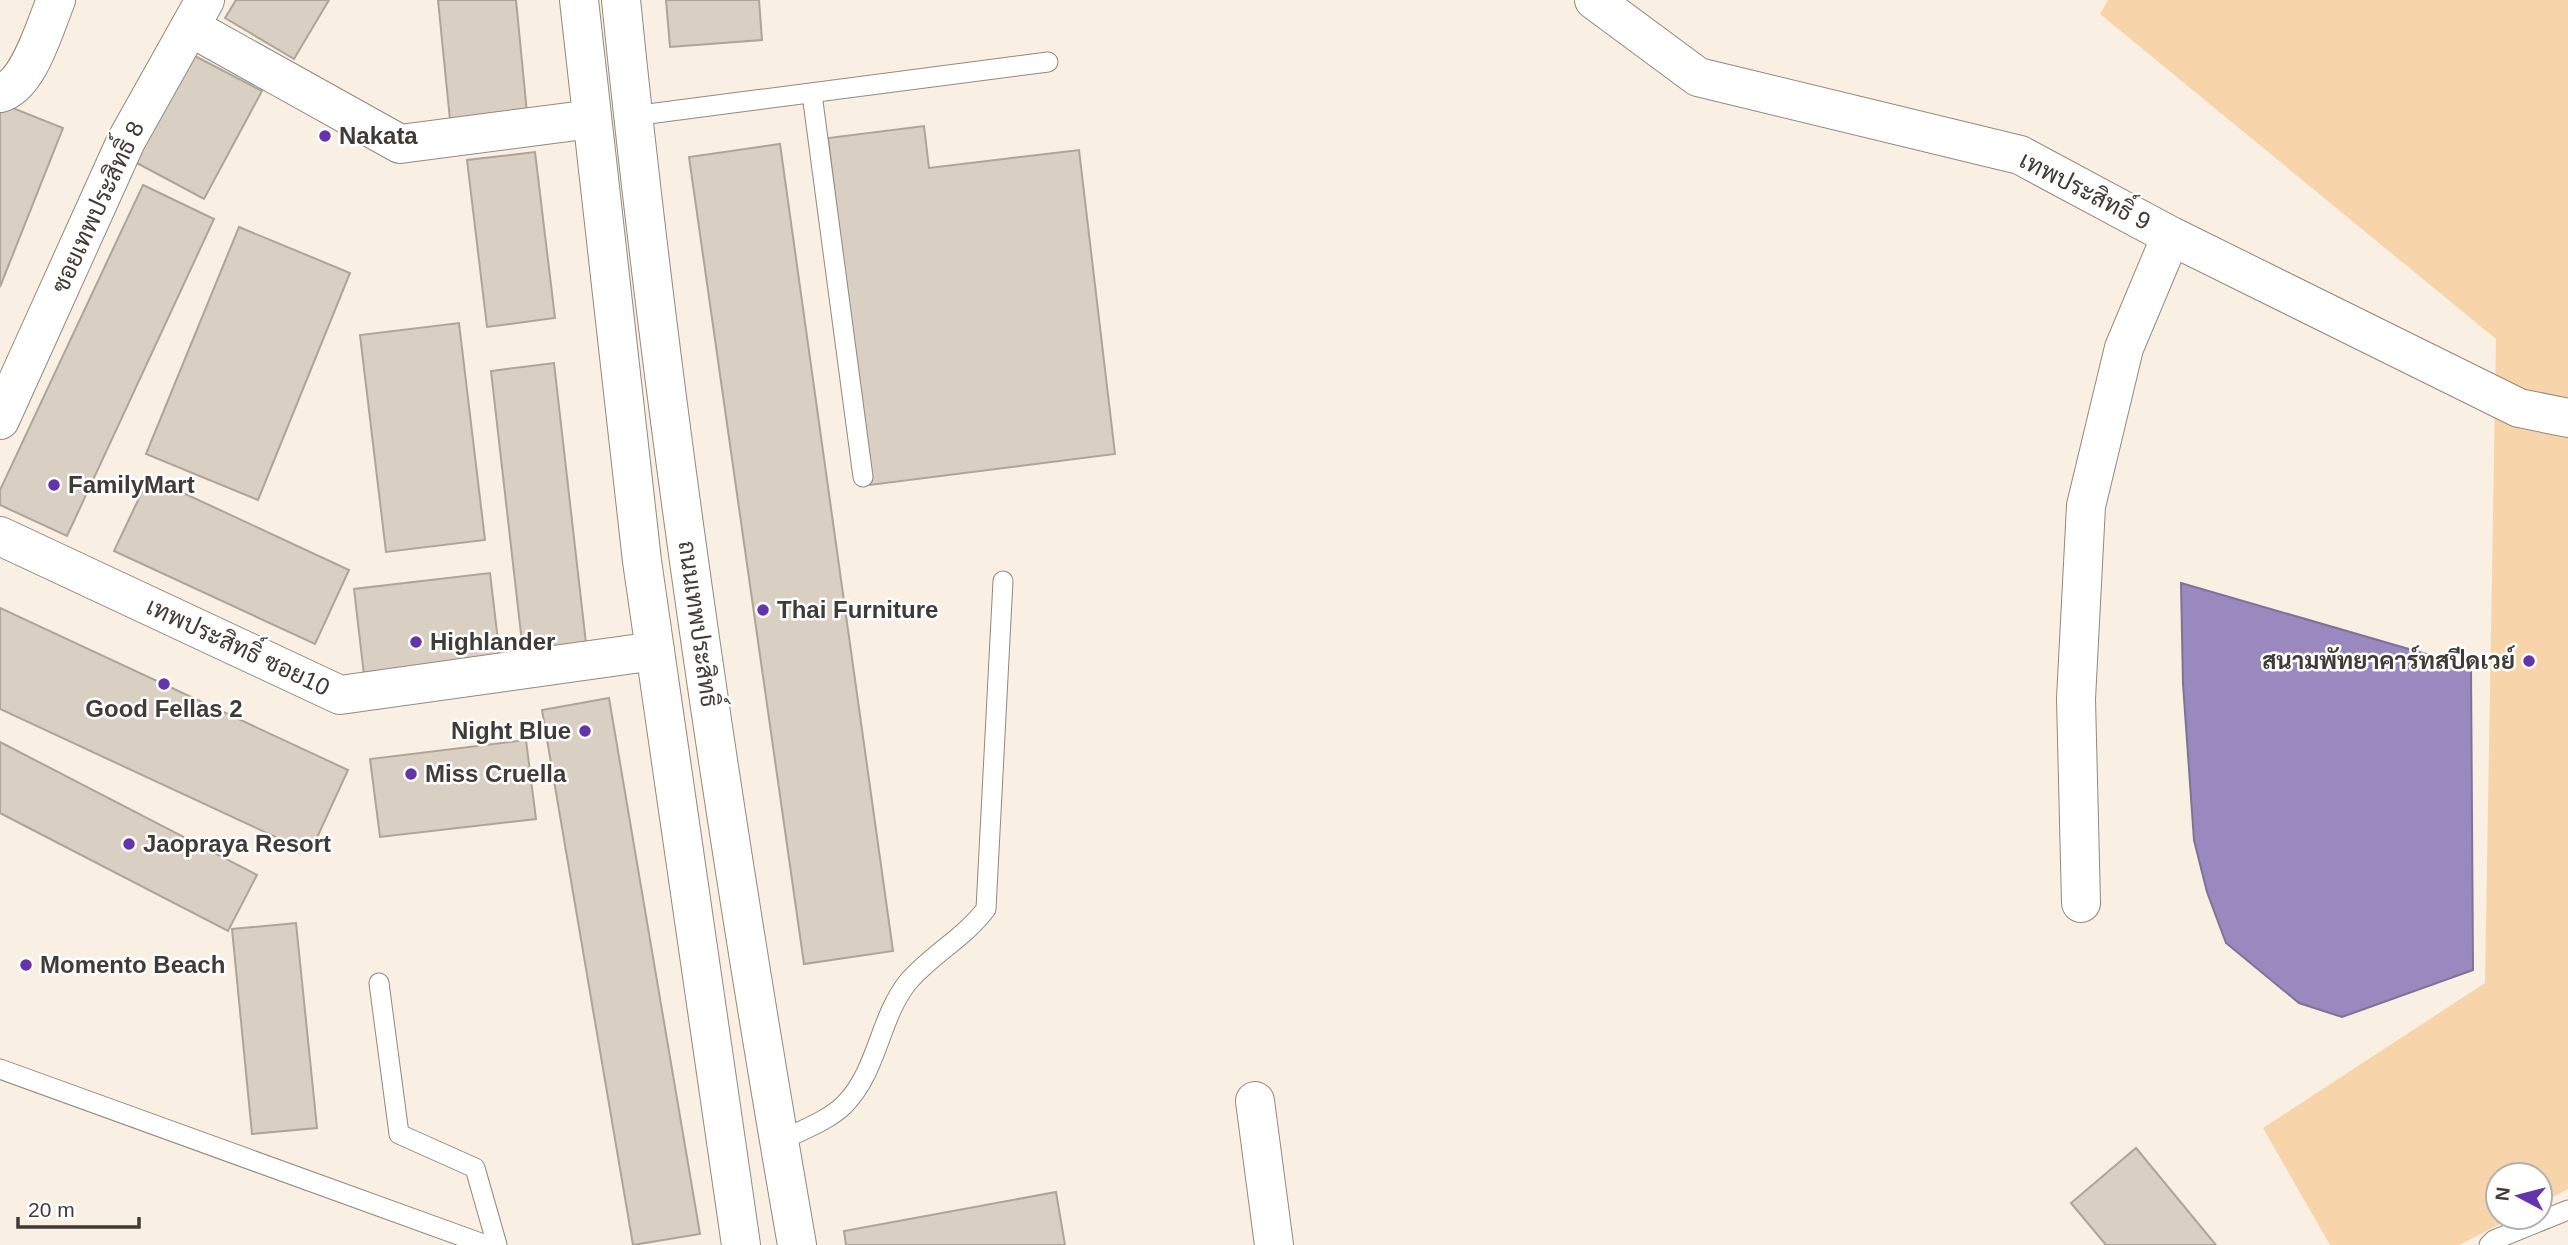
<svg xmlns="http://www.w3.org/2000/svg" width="2568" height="1245" font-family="Arial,Sarabun,sans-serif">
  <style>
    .green { fill: #f7d4a9 }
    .water { fill: #9a89bf; stroke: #7f7296; stroke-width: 2 }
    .building { fill: #d9cfc3; stroke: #aea498; stroke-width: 2 }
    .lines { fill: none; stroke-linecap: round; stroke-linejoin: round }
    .lane-casing { stroke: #92897d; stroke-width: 21 }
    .street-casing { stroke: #92897d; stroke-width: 40 }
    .secondary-casing { stroke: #92897d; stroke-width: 40 }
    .lane { stroke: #fff; stroke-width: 19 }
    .street { stroke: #fff; stroke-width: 38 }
    .secondary { stroke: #fff; stroke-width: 38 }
    .poi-dot { fill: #6533aa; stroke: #fff; stroke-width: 2.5 }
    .labels { text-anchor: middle; stroke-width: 5; stroke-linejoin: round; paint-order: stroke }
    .poi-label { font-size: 24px; font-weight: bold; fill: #403b36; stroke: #fff; text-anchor: start }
    .street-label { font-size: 24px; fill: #403b36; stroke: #fff }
  </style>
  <rect width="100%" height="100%" fill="#faefe3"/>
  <!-- green -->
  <path class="green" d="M2108 0H2568V1189L2540 1204V1175H2498V1217H2514L2459 1245H2330L2263 1128 2485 983 2496 339 2100 14Z"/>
  <!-- water -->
  <path class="water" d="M2181 583 2471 667 2473 970 2342 1017 2299 1003 2226 943 2207 892 2194 840 2183 684Z"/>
  <!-- building -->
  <path class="building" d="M236 0H329L294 59 225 18Z
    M438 0H516L527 113 450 120Z
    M666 0H759L762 40 670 47Z
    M193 55 262 91 204 199 135 162Z
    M0 103 63 128 0 287Z
    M924 126 929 168 1079 150 1115 454 870 485 828 138Z
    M780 144 893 951 804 964 689 157Z
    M535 152 555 318 487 327 467 160Z
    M143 185 214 219 67 536 0 505V490Z
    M239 227 350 273 258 500 146 454Z
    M459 323 485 540 386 552 360 335Z
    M554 363 587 652 524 660 491 371Z
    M149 477 349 570 315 644 114 551Z
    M490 573 500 658 364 675 354 589Z
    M0 608 348 770 310 853 0 709Z
    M609 698 700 1234 633 1245 542 710Z
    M526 740 536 819 380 837 370 759Z
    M0 742 257 875 228 931 0 813Z
    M296 923 317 1128 252 1134 232 929Z
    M2136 1148 2216 1245H2106L2071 1203Z
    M1056 1192 1065 1245H846L844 1231Z"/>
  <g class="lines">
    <!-- lane casing -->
    <g class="lane-casing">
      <path id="lane" d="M812 94 863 477
        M633 116 1048 62
        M379 983 399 1134 475 1168 497 1245
        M0 1069 486 1245
        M779 1142C799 1131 828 1121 844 1105 878 1071 879 1018 908 982 931 955 964 938 986 909L1003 581
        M2489 1245 2494 1240 2568 1210"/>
    </g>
    <!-- street casing -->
    <g class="street-casing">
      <path id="street" d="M1594 0 1698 77 2020 155 2171 236 2519 408 2568 418
        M190 27 400 144 592 119
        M0 93C29 86 45 26 56 0
        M0 536 340 695 655 651
        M2081 903 2076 699 2086 506 2124 348 2171 236
        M1255 1101 1274 1245"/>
    </g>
    <!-- secondary casing -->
    <g class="secondary-casing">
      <path id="secondary" d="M579 0 642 561 741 1245
        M621 0C663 417 725 832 797 1245
        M0 420 126 141 205 0"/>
    </g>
    <!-- lane -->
    <use href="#lane" class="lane"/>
    <!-- street -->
    <use href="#street" class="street"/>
    <!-- secondary -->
    <use href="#secondary" class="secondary"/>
  </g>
  <!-- markers -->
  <g class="poi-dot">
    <circle cx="325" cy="136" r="7"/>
    <circle cx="54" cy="485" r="7"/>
    <circle cx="763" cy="610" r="7"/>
    <circle cx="416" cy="642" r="7"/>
    <circle cx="2529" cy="661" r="7"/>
    <circle cx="164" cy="684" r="7"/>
    <circle cx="585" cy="731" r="7"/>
    <circle cx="411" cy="774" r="7"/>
    <circle cx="129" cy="844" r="7"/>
    <circle cx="26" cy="965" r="7"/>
  </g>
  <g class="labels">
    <!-- poi labels -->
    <g class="poi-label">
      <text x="339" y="144">Nakata</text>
      <text x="68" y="493">FamilyMart</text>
      <text x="777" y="618">Thai Furniture</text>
      <text x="430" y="650">Highlander</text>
      <text x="2515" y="669" text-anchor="end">สนามพัทยาคาร์ทสปีดเวย์</text>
      <text x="164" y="717" text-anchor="middle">Good Fellas 2</text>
      <text x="571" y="739" text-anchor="end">Night Blue</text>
      <text x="425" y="782">Miss Cruella</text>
      <text x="143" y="852">Jaopraya Resort</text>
      <text x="40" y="973">Momento Beach</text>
    </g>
    <!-- street labels -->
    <g class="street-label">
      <text transform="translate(2085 191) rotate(27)" y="8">เทพประสิทธิ์ 9</text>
      <text transform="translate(98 207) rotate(-65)" y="8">ซอยเทพประสิทธิ์ 8</text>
      <text transform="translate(698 624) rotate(82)" y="8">ถนนเทพประสิทธิ์</text>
      <text transform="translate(238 647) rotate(25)" y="8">เทพประสิทธิ์ ซอย10</text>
    </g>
  </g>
  <!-- north arrow -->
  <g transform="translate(2519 1196) rotate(277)"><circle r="33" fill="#ffffff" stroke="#b3b1af" stroke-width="2"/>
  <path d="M0-5L12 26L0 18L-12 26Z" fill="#6533aa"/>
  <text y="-10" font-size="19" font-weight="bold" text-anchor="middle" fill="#403b36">N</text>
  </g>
  <!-- scale -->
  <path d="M18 1217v10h121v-10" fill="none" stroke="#403b36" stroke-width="3.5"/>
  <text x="28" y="1217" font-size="21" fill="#403b36" stroke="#ffffff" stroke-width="5" paint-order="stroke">20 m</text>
</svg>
